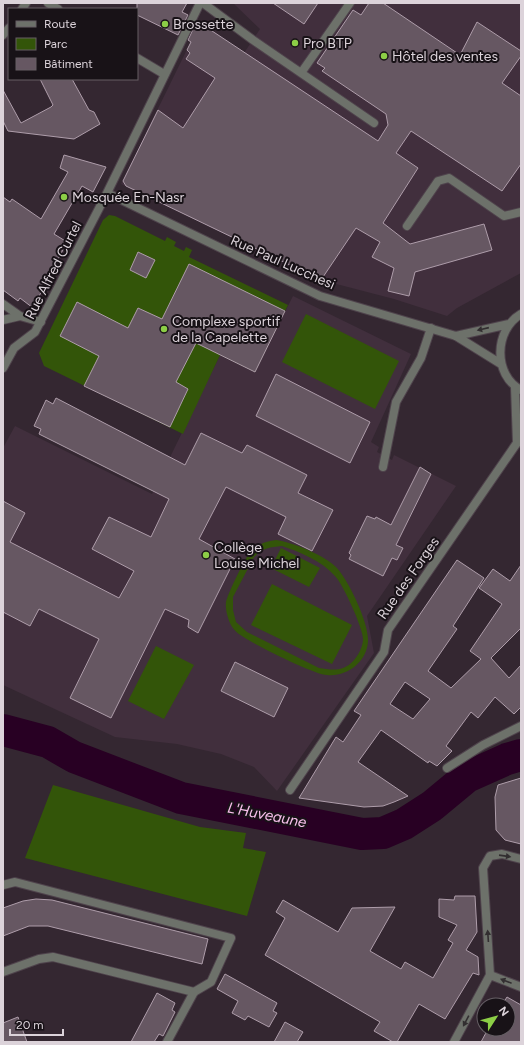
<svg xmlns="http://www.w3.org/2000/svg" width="524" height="1045" font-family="Figtree,sans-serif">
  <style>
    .built { fill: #412f3d }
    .green { fill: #335509; fill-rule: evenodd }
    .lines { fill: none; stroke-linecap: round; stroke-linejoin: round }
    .river { stroke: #280023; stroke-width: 32 }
    .building { fill: #665762; stroke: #ae9daa; fill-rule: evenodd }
    .lane-casing { stroke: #4f434c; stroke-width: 10 }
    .street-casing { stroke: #4f434c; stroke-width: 10 }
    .lane { stroke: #6d716a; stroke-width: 8 }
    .street { stroke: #6d716a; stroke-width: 8 }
    .oneway { fill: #322e30 }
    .poi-dot { fill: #8cce46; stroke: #181217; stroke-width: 1.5 }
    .labels { text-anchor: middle; stroke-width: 4; stroke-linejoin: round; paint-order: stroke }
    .poi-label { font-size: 14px; fill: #dcd3da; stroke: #181217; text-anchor: start }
    .street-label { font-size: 14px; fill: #dcd3da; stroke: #181217 }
    .water-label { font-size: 15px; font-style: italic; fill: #f9c1ed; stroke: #181217 }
  </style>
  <rect width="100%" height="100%" fill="#342731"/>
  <!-- built -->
  <path class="built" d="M233 3H521V273L457 308 447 316 394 299 321 280 121 184 200 23 244 53 260 29Z
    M293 296 411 354 371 442 379 447 377 452 392 460 394 455 456 486 367 616 374 653 277 791 254 767 221 754 177 744 115 737 3 685V448L15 426 152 494 220 355 255 372Z"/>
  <!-- green -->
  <path class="green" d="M109 215 115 216 165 241 167 237 176 242 174 246 184 251 186 247 192 250 189 257 288 305 255 372 220 355 183 434 44 366 39 353 103 220Z
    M306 314 399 361 375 409 282 362Z
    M276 540C292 542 324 555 336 567 348 579 369 623 368 641 367 662 347 677 327 675 315 675 253 644 242 636 238 634 233 629 231 625 228 619 225 609 226 602 227 595 246 556 251 551 258 544 267 541 276 540ZM282 546C300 552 322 561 335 576 343 584 363 628 363 639 363 650 353 665 343 668 335 671 327 669 319 668L247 632 236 622 233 610V597L254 557C263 548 270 547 282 546Z
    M281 548 320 568 309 587 271 568Z
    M272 584 352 625 332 664 251 625Z
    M156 646 194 665 164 719 128 701Z
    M53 785 200 827 246 833 243 848 266 852 247 916 25 858Z"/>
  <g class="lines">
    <!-- river -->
    <path class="river" d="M3 730 48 742 74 757 181 798 362 834 383 833 404 824 432 806 467 777 507 759 521 755"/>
  </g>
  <!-- building -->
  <path class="building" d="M137 3H187L182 12 188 15 178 35 137 15Z
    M273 3H318L304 24Z
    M369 3H383L460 55 477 22 521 51V56L502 83 521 96V164L502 191 411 131 396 153 418 168 383 223 410 244 484 224 492 250 415 272 409 296 388 291 394 268 372 257 380 242 356 228 321 280 126 186 123 181 158 110 183 128 215 78 186 59 190 53 187 50 191 42 188 40 197 21 378 141 388 125 386 114 322 71 325 68 317 63 353 10 361 15Z
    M40 79H72L89 110 94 112 100 124 74 139 8 131 3 121V90L21 123 51 107 53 105Z
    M64 155 106 167 93 192 82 186 54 234 67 242 33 308 20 298 18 301 3 290V197L10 202 12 199 41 219 68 172 60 168Z
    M138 252 155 260 146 278 130 270Z
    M189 264 285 311 255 372 196 343 176 382 188 389 170 427 84 386 99 356 60 336 77 302 128 328 138 308 162 319Z
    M276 374 370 422 350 463 256 416Z
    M56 398 185 465 201 433 242 453 247 445 307 475 298 493 333 510 312 551 278 534 286 517 226 487 199 539 235 559 198 633 188 627 189 620 165 609 111 718 70 698 99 639 39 609 30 626 3 612V501L25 513 10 542 119 598 134 571 92 549 109 517 151 537 169 499 39 434 41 429 34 426 46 400 53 404Z
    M420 467 431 474 396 545 403 548 397 560 392 558 383 576 349 559 351 555 349 553 367 516 375 519 376 517 391 525Z
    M457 560 484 578 453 626 457 629 428 671 451 688 481 659 470 651 502 604 479 588 493 569 510 581 521 565V628L491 658 509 678 521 665V707L514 714 495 697 478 718 471 712 446 746 452 751 437 766 429 761 428 763 381 730 358 762 408 796 394 802 383 806 364 807 299 798 336 737 343 742 361 715 354 711ZM405 682 430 699 413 719 390 704Z
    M235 662 288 688 274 717 221 691Z
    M521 778V844L505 840 496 830 495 797 498 785Z
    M455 896H475L477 932 466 950 478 957 479 975 473 973 445 1019 419 1004 397 1042H393L374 1031 380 1022 265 955 285 918 276 912 283 900 338 932 352 908 395 907 370 951 401 969 405 962 433 978 453 943 448 940 457 925 439 917V899L454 900Z
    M36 899 52 900 208 939 202 964 48 926H29L3 936V908L23 901Z
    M225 974 277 1003 273 1011 277 1013 269 1027 248 1016 245 1020 232 1013 238 1001 217 989Z
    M157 993 175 1003 172 1010 175 1012 163 1036 159 1034 154 1042H131Z
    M507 997 521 1005V1042H481L488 1029H508V1005H502Z
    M18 1017 27 1042H3V1023Z
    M285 1022 303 1032 297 1042H274Z"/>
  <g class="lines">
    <!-- lane casing -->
    <g class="lane-casing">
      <path id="lane" d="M203 3 253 40 374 123
        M301 73 350 3
        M407 226 438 181 449 178 504 216 521 212
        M3 304 20 316 41 322
        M3 320 20 316
        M383 467 396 402 421 358 431 328
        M3 885 15 882 231 938 211 982 194 992 53 957 39 959 3 972"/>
    </g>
    <!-- street casing -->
    <g class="street-casing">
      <path id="street" d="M48 3 58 9
        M22 9 26 3
        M3 35 9 28
        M137 58 164 74
        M107 193 320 296 456 336 501 364
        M521 314C494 330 493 375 521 390
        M456 336 509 324
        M3 368 14 348 35 332 107 193 200 3
        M515 387 517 443
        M447 768 483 745 521 726
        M290 790 384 652 388 630 521 437
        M490 975 521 987
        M167 1042 194 992
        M454 1042 490 975 483 868 490 856 502 854 521 859"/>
    </g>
    <!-- lane -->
    <use href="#lane" class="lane"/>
    <!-- street -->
    <use href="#street" class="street"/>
  </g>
  <!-- one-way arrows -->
  <defs><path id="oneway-solid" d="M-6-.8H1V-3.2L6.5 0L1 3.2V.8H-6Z"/></defs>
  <g class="oneway">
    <use href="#oneway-solid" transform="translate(483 329) rotate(167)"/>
    <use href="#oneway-solid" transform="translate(505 856) rotate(8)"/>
    <use href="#oneway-solid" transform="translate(488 936) rotate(-94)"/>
    <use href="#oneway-solid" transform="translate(506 981) rotate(-159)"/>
    <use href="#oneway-solid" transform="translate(466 1021) rotate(118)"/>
  </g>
  <!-- markers -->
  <g class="poi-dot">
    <circle cx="165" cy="24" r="4"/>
    <circle cx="295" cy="43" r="4"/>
    <circle cx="384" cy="56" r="4"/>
    <circle cx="64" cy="197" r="4"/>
    <circle cx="164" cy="329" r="4"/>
    <circle cx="206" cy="555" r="4"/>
  </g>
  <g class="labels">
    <!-- poi labels -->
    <g class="poi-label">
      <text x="173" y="29">Brossette</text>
      <text x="303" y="48">Pro BTP</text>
      <text x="392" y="61">Hôtel des ventes</text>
      <text x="72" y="202">Mosquée En-Nasr</text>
      <text x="172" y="326">Complexe sportif<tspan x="172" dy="16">de la Capelette</tspan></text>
      <text x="214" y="552">Collège<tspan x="214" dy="16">Louise Michel</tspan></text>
    </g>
    <!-- street labels -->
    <g class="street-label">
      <text transform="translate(283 262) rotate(24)" y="5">Rue Paul Lucchesi</text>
      <text transform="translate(53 270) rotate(-63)" y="5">Rue Alfred Curtel</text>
      <text transform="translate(408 578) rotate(-55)" y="5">Rue des Forges</text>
    </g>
    <!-- water labels -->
    <g class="water-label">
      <text transform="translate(267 815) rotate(11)" y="5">L'Huveaune</text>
    </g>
  </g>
  <!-- border -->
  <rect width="524" height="1045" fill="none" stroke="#dcd3da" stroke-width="8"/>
  <!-- legend -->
  <rect x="8" y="8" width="130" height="72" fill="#181217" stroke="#665f65"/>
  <rect x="16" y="21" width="20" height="6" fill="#6d716a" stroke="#665f65"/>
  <text x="44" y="28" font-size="12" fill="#dcd3da">Route</text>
  <rect x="16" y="38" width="20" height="12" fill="#335509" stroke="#665f65"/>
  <text x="44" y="48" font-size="12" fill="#dcd3da">Parc</text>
  <rect x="16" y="58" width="20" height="12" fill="#665762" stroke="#665f65"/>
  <text x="44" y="68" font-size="12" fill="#dcd3da">Bâtiment</text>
  <!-- north arrow -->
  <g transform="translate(496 1017) rotate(54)"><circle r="19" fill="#181217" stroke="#665f65"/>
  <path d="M0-3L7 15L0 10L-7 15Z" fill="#8cce46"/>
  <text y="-6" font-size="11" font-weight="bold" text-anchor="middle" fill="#dcd3da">N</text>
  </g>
  <!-- scale -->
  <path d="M10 1029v6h53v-6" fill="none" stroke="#dcd3da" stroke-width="2"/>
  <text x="16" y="1029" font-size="12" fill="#dcd3da" stroke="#181217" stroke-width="3" paint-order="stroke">20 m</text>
</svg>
